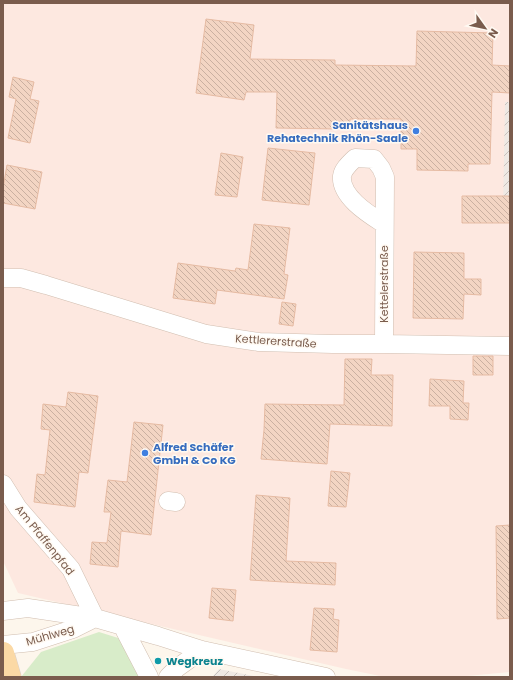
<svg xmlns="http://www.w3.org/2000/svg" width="513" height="680" font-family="Poppins,sans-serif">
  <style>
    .commercial { fill: #fde8e0 }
    .industrial { fill: url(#industrial-furrows) }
    .green { fill: #d8ecc9 }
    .building { fill: url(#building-back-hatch); stroke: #e6bba3 }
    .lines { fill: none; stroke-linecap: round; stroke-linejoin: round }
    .minor-casing { stroke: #d1beb0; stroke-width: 19 }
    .major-casing { stroke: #dad1cd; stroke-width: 23 }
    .minor { stroke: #fff; stroke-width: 18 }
    .major { stroke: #fbd9a5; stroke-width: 22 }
    .shop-dot { fill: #3f7fe0; stroke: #fffaf3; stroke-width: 1.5 }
    .culture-dot { fill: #0f9aa8; stroke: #fffaf3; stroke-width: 1.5 }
    .labels { text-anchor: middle; stroke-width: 3; stroke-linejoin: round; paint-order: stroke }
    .shop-label { font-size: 11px; font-weight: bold; fill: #366cbe; stroke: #fffaf3; text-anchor: end }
    .street-label { font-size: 11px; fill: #7a5c4d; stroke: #fffaf3 }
    .culture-label { font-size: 11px; font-weight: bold; fill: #0d838f; stroke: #fffaf3; text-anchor: start }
  </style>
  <defs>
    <pattern id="industrial-furrows" width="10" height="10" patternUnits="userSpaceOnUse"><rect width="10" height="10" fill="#efe9e4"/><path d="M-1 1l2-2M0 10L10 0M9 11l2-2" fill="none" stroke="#c7c0bb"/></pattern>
    <pattern id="building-back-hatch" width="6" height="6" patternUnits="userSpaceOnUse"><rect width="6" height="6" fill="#f3d5c3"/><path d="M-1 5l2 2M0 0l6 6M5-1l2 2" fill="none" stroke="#cab0a1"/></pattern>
  </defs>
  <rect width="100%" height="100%" fill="#fdf6ec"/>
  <!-- commercial -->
  <path class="commercial" d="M3 3H510V672L456 677H385L346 669 18 593 3 561Z"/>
  <!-- industrial -->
  <path class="industrial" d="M505 102H510V214L503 213Z
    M219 669 259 677H212Z"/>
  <!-- green -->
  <path class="green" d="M99 632 131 642 139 677H21L41 652Z"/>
  <!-- building -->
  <path class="building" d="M206 19 254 25 250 59 335 60V65L416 66 417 31 493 33 492 65 510 66V93L492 92 490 164H468V171L417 170V149H401V119H350V127H336V129L276 128 277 92H246L244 100 196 93Z
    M13 77 34 82 30 99 39 101 30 143 8 138 16 99 9 97Z
    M268 148 315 153 309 205 262 200Z
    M221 153 243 157 237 197 215 195Z
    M7 165 42 172 35 209 3 203V188Z
    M462 196H510V223H462Z
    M254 224 290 228 284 274 288 275 284 299 217 290 215 304 173 298 178 263 235 271 236 268 248 270Z
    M414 252 464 253V279H481V295L464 294 463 319 413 318Z
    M282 302 296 304 293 326 279 324Z
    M473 356H493V375H473Z
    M345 359H372L371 375H393L392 426 330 424 327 464 261 459 264 430 265 404 344 405Z
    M430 379 464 381 463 403H469L468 420 450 419V406H429Z
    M68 392 98 396 88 473 79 472 75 507 34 502 37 474 45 475 50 430 41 429 43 404 66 407Z
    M134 422 163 425 151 535 121 531 118 567 90 564 92 542 107 543 111 512H104L108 480 127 482Z
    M331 471 350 473 346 507 328 506Z
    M256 495 290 498 286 561 336 563 335 585 250 580Z
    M510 525V618L497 619 496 526Z
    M212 588 236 590 233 621 209 618Z
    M314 608 334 609 333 619 339 620 337 652 310 650Z"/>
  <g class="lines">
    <!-- minor casing -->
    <g class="minor-casing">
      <path id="minor" d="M3 278H21L46 285 206 334 259 342 333 344H384L510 346
        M384 344 385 177 381 168 374 159 355 158C350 163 343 169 342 176 340 197 370 215 384 224
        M3 484 18 508 71 569 95 618
        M168 501 176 502
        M3 611 28 608 95 618 158 636 202 650 326 677
        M123 627 149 677
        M3 645 33 642 73 629 95 618
        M168 677 177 668 202 650"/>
    </g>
    <!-- major casing -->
    <g class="major-casing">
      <path id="major" d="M3 653 10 677"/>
    </g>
    <!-- minor -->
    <use href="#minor" class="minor"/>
    <!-- major -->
    <use href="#major" class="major"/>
  </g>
  <!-- markers -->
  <g class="shop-dot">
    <circle cx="416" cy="131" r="4"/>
    <circle cx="145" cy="453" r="4"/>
  </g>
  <circle class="culture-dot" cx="158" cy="661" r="4"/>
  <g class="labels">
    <!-- shop labels -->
    <g class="shop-label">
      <text x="408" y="129">Sanitätshaus<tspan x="408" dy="13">Rehatechnik Rhön-Saale</tspan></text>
      <text x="153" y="451" text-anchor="start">Alfred Schäfer<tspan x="153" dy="13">GmbH &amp; Co KG</tspan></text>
    </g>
    <!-- street labels -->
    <g class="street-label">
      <text transform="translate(384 284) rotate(-90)" y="4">Kettelerstraße</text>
      <text transform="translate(276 341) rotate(4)" y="4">Kettlererstraße</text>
      <text transform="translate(45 540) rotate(51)" y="4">Am Pfaffenpfad</text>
      <text transform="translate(50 635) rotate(-16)" y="4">Mühlweg</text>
    </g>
    <!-- culture labels -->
    <g class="culture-label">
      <text x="166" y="665">Wegkreuz</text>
    </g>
  </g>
  <!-- border -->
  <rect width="513" height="680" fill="none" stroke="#7a5c4d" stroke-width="8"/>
  <!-- north arrow -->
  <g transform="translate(485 28) rotate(123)" stroke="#fffaf3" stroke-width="3" paint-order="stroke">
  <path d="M0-3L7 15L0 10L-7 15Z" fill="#7a5c4d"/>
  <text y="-6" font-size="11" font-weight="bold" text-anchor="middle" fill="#7a5c4d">N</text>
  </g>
</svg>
